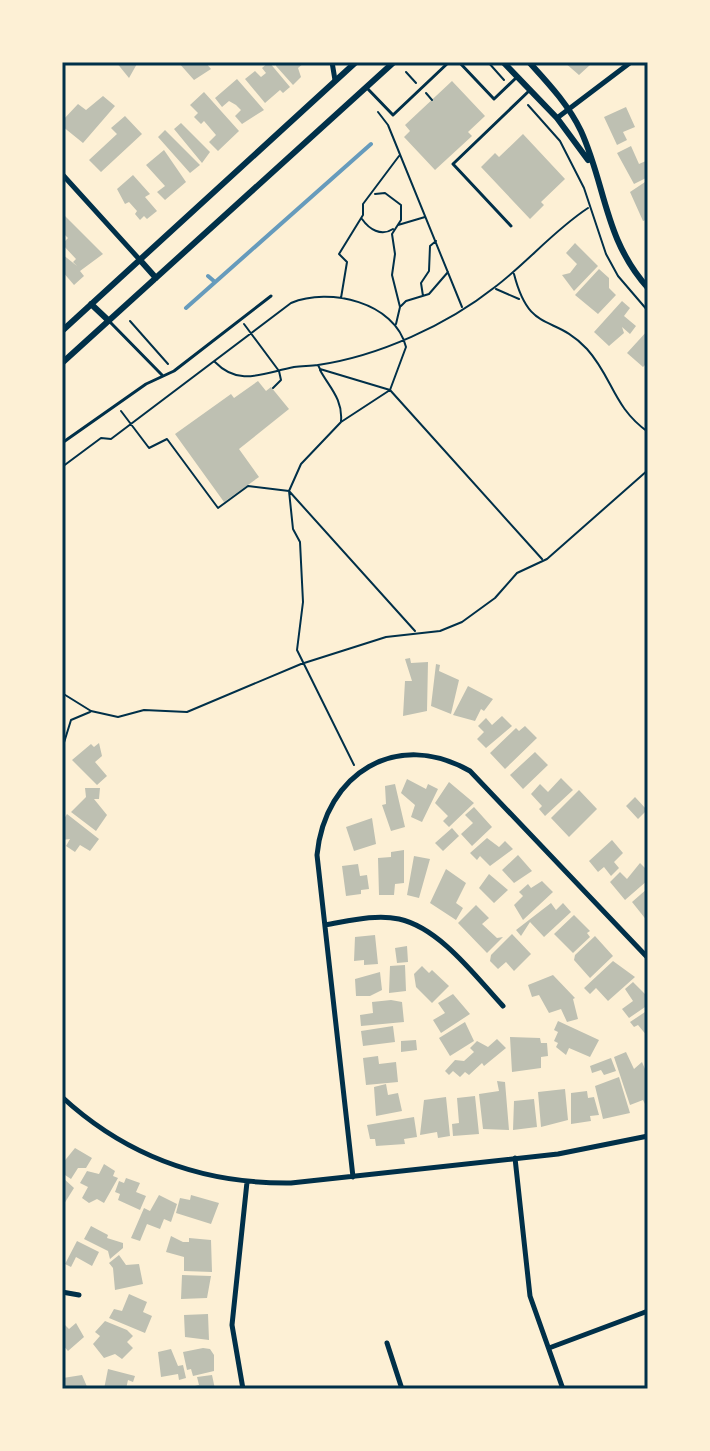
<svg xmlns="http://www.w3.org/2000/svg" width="710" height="1451" font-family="'IBM Plex Sans',sans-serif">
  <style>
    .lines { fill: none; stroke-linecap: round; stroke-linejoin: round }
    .stream { stroke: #669bbc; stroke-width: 4 }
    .building { fill: #bec0b2 }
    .path { stroke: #003049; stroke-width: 2 }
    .service { stroke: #003049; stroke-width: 3 }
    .minor { stroke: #003049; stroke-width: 5 }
    .tertiary { stroke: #003049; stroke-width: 6 }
    .neatline { fill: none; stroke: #003049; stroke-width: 3 }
  </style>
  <rect width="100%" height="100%" fill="#fdf0d5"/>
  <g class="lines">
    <!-- stream -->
    <path class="stream" d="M208 276 215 282
      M186 308 371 144"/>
  </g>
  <!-- building -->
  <path class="building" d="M116 62H138L129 78Z
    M178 62H205L211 69 194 80Z
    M269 62 290 87 283 93 280 90 265 103 245 79 255 71 261 77 266 73 262 68Z
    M277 62H305L298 68 301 77 293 85 276 66Z
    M564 62H587L590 65 579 75Z
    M237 79 264 110 242 124 235 116 241 110 236 105 229 101 222 107 215 98Z
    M452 81 485 116 468 132 472 136 435 170 404 137 410 131 405 125Z
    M204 92 239 131 218 151 209 142 216 135 204 121 201 124 194 117 198 113 190 105Z
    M103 96 115 106 83 143 62 126V121L78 104 86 110Z
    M626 107 635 127 623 132 627 140 617 145 604 117Z
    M125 116 142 134 101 172 89 160 117 134 111 128Z
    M181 123 210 152 202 163 174 129Z
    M165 130 200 165 190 173 158 137Z
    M523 134 565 179 541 202 544 205 530 219 481 167 495 153 499 157Z
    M631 146 639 164 648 160V177L634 184 617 153Z
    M164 150 186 182 165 200 157 192 165 186 146 165Z
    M133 175 150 194 145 197 157 211 147 219 144 216 140 220 135 214 137 211 129 202 125 204 117 189Z
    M648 180V219L643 221 630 192Z
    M62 213 103 254 80 271 84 276 74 285 62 271V254L77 266 73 262 76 259 62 244 68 238 62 232Z
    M575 243 598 266 574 291 562 275 570 273 577 264 566 253Z
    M599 269 609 278V288L616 295 598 314 575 295Z
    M622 301 630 308 624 316 636 326 630 334 622 327 624 333 609 346 594 332Z
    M648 330V362L643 367 627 353Z
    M258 381 266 391 271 387 289 409 239 449 259 477 224 502 175 434 231 394 234 398Z
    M410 658 411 663 428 662 427 711 403 716 405 681H412L405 659Z
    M436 664 440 665 439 671 459 680 451 714 431 706Z
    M468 686 493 699 484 711 481 709 475 721 453 715Z
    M502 716 512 726 486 748 477 739 484 732 478 726 486 718 492 725Z
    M525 726 537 738 505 769 490 753 516 728 519 731Z
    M99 743 102 756 95 762 107 776 97 785 72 760 91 744 94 747Z
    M535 752 548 765 523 789 510 775Z
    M561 778 573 790 545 816 539 809 542 806 531 794 540 784 548 792Z
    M407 779 426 789 428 784 438 789 422 822 411 817 415 805 401 793Z
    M449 782 474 803 449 827 443 821 448 816 435 803Z
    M395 784 405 827 391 831 382 805 386 804 385 786Z
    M85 788H100L99 799H94L107 815 96 831 71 812 86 797Z
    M579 790 597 809 569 837 551 818Z
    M635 797 647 810 638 819 626 806Z
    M474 807 492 827 472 846 461 834 473 823 465 815Z
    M67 814 99 839 90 851 80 845 75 852 66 846 70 839 62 840V822Z
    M372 818 376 844 354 851 346 827Z
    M452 828 459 836 443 851 435 843Z
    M487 838 499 847 505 841 513 849 490 866 480 856 477 860 470 853Z
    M612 840 623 853 614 862 619 868 611 876 604 867 598 872 589 861Z
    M404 850V883L395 884 394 895H379L378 858 391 857V852Z
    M518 855 532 871 514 883 502 870Z
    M414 856 430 859 419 898 407 895Z
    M640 863 648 871V880L625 900 610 882 620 872 627 879Z
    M358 864 360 876 367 875 369 889 361 890V894L346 896 342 866Z
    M446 869 466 883 456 903 463 908 456 920 430 903Z
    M489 874 508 890 494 903 479 888Z
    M542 881 553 892 523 920 514 905 523 896 519 892 528 884 531 888Z
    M648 888V922L632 902Z
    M551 903 556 910 563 903 571 912 544 937 530 922 521 936 516 930Z
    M476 905 489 918 482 924 497 938 503 937 487 953 458 923Z
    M574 915 590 931 587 933 590 937 573 953 554 934Z
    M512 934 531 954 514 971 506 962 498 969 490 961 491 955Z
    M375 935 378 964 364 965V960L354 961 355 937Z
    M595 936 613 956 590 978 574 960 575 955Z
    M407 946 408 962 397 963 395 948Z
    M613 961 635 977 608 1001 596 988 590 994 584 988Z
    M405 965 406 991 389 993 390 966Z
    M422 966 429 973 432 970 449 986 432 1003 416 987 414 974Z
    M380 972 382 990 370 996H356L355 979Z
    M553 975 575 998 573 999 578 1019 567 1022 561 1009 549 1013 539 995 532 997 528 985Z
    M633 982 648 997V1005L629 1018 622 1009 633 1001 625 989Z
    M453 994 470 1014 441 1033 433 1020 445 1013 438 1003Z
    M391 1000 402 1002 404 1022 361 1026 360 1015 373 1013 372 1002Z
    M648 1010V1037L638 1025 634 1027 630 1022Z
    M558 1021 599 1040 590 1057 569 1048 566 1055 556 1047 558 1043 554 1041 558 1032 554 1030Z
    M465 1022 474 1041 450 1056 439 1038Z
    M393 1026 395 1042 363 1046 361 1031Z
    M510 1037 540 1038 541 1043H547L548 1056 541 1057V1068L512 1072Z
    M497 1039 506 1048 484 1066 482 1063 469 1075 465 1072 460 1077 453 1071 449 1075 445 1071 455 1060 464 1061 474 1052 470 1048 477 1041 488 1047Z
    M416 1040 417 1050 401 1052V1041Z
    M626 1052 634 1069 642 1062 648 1076 646 1106 643 1100 630 1105 614 1057Z
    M378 1056 379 1064 396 1062 398 1082 366 1085 363 1058Z
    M611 1058 616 1071 604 1075 601 1070 592 1073 590 1066Z
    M619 1077 630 1113 603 1119 595 1086Z
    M497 1081 505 1082 509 1130 483 1129 479 1094 499 1091Z
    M386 1084 388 1095 398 1093 402 1111 376 1116 374 1087Z
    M565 1089 568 1120 541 1127 538 1092Z
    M587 1091 588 1098 594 1097 599 1115 590 1116 591 1121 571 1124V1093Z
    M475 1096 479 1134 453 1136 452 1124 459 1123 457 1098Z
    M446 1097 450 1136 438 1138 437 1132 420 1135 424 1100Z
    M534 1099 537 1127 513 1130 514 1101Z
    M414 1117 417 1137 404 1139 405 1144 376 1146 375 1139H370L367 1125Z
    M75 1148 92 1158 86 1168H78L71 1179 62 1173V1164Z
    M104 1164 115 1171 113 1176 118 1178 104 1203 97 1199 89 1203 82 1198 88 1187 80 1183 87 1171 99 1174Z
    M62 1177 74 1188 64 1204 62 1203Z
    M126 1178 140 1183 136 1192 146 1196 140 1210 118 1200 120 1194 115 1192 119 1181 124 1183Z
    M159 1195 177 1204 171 1222 164 1219 160 1229 147 1224 140 1241 131 1238 144 1208 150 1211Z
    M191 1195 219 1203 211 1224 176 1213 180 1198 190 1200Z
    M91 1226 108 1235 107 1238 123 1243V1248L110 1259 108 1251 84 1239Z
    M171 1236 183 1242H189V1238L211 1240 212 1272 184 1271V1257L166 1252Z
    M77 1241 99 1252 92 1266 76 1257 71 1267 65 1264Z
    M119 1255 126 1265 139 1264 143 1284 115 1290 113 1268 109 1263Z
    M182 1275 211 1276 207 1298 181 1299Z
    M129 1294 147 1302 143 1312 152 1316 145 1333 109 1318 114 1309 122 1311Z
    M208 1314 209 1340 185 1337 184 1315Z
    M105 1321 127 1330 133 1336 127 1342 133 1348 122 1359 115 1354 104 1358 93 1344 100 1336 95 1332Z
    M62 1322 69 1329 76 1323 84 1337 68 1351 62 1344Z
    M203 1348 210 1349 214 1355V1371L193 1376 191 1369 187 1370 183 1352Z
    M171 1349 178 1366 183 1365 186 1378 179 1380 178 1374 161 1377 158 1352Z
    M108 1369 135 1376 133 1382 128 1380 126 1389H104Z
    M82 1375 88 1389H66L63 1378Z
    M212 1375 215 1389H183L199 1385 197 1377Z"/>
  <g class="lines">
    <!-- path -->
    <path class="path" d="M488 62 504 80
      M406 72 416 83
      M426 93 432 100
      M528 105 560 141 584 188 606 254 618 276 648 311
      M378 112 388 125 462 307
      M375 194 385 193 401 205V220L392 234 395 254 392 275 400 307 396 324
      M362 219C369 229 381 237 393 229
      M398 225 425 217
      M514 274C530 336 554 313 587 349 613 378 613 407 648 432
      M496 289 519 299
      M423 296 421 283 429 271 430 246 436 241
      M341 298 347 262 339 254 363 215V204L399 156
      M401 306 406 301 429 294 448 272
      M130 321 168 364
      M244 324 279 371 281 380 273 388
      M215 362C239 387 263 373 294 367 302 366 310 366 318 365 379 356 447 325 495 287 528 262 553 231 588 208
      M318 365 320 369 390 390 542 559
      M320 370C329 387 343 399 341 421
      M121 411 149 448 167 439 218 508 248 486 289 491 415 631
      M62 467 101 438 111 439 291 303C329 287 395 302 406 347L390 390 341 422 301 464 289 491 293 529 300 542 303 602 297 650 354 765
      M62 693 91 711 118 717 144 710 187 712 301 664 386 637 440 631 462 622 495 598 517 573 547 559 648 470
      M62 749 71 720 90 712"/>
    <!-- service -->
    <path class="service" d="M459 62 494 99 517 77
      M366 87 393 115 449 62
      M511 226 453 164 530 90
      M109 321 162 375
      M62 443 146 384 174 371 271 296"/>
    <!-- minor -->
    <path class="minor" d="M332 62 335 80
      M557 118 631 62
      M62 174 140 260
      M325 925C349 921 375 914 399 919 440 928 476 977 503 1006
      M62 1097C126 1156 204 1184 291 1183L558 1154 648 1136
      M515 1158 530 1296 563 1389
      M353 1177 317 855C325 773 397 729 470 771L648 958
      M62 1292 79 1295
      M387 1343 402 1389
      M549 1348 648 1311
      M243 1389 232 1325 247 1182"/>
    <!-- tertiary -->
    <path class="tertiary" d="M503 62 557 118 588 160
      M529 62C548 83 568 104 581 131 606 186 604 239 648 288
      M140 260 156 278
      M91 304 109 321
      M62 331 356 62
      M62 363 394 62"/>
  </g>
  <!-- border -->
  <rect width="710" height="1451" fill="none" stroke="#fdf0d5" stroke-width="128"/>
  <rect x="64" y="64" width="582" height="1323" class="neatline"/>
</svg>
